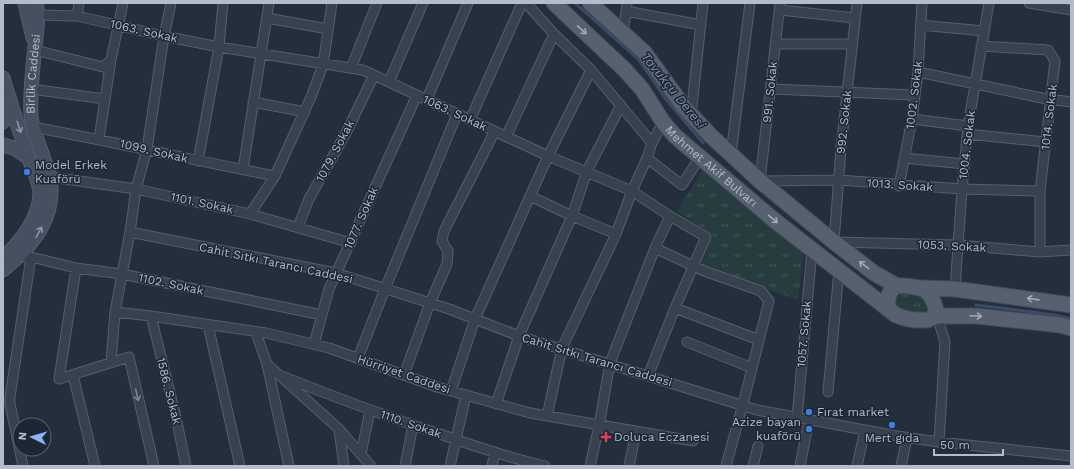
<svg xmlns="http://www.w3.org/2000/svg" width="1074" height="469" font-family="'Work Sans',sans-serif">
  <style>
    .grass { fill: url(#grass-tufts) }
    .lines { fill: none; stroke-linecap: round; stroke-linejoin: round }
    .stream { stroke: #394c67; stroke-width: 3 }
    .street-casing { stroke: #565f6c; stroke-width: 11 }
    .secondary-casing { stroke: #565f6c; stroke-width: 15 }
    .primary-casing { stroke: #414a57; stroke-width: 17 }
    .street { stroke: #38414e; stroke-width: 9 }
    .secondary { stroke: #465061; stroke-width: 13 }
    .primary { stroke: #56606e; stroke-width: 15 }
    .oneway { stroke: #a1aab7 }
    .oneway2 { stroke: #8e96a5 }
    .oneway3 { stroke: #7c8592 }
    .shop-dot { fill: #3f7fe0; stroke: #1d2633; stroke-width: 1.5 }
    .health-dot { fill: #e0444e; stroke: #1d2633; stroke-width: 1.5 }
    .labels { text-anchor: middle; stroke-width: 3; stroke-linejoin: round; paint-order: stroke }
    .street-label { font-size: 12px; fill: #b4bcc9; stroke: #1d2633 }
    .poi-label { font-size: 12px; fill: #b4bcc9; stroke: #1d2633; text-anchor: start }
    .water-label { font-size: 13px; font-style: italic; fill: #7c92b1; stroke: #1d2633 }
  </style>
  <defs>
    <pattern id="grass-tufts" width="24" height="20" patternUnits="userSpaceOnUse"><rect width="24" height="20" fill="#263c3f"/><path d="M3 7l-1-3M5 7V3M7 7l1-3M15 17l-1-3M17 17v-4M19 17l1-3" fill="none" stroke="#435659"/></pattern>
  </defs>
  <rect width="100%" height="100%" fill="#242f3e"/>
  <!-- grass -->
  <path class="grass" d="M704 168 804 253 798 300 701 266 713 235 677 211Z
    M901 293C916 293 919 293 928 305L927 309 919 313 901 310 895 302 896 297Z"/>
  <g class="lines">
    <!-- stream -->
    <path class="stream" d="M575 3 639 60 665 98 703 143
      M976 305 1055 315 1071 319"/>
    <!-- street casing -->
    <g class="street-casing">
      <path id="street" d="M526 3 554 34 591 70 652 143 647 158 632 191 616 234 562 348 547 416
        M780 3 760 181 839 180 962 189 1040 191
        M857 3 841 148 834 242 958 245 1040 252 1071 250
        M1029 3 1071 10
        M780 10 855 18
        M626 11 701 25
        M38 15 77 16 164 36 219 47 363 70 548 156 632 191 670 216 706 237 675 308 648 376
        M77 16 79 3
        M267 18 328 29
        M920 25 984 31
        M623 34 627 3
        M776 44H852
        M981 46 1048 50 1055 61 1040 191V252
        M35 50 103 67 111 60
        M351 68 377 3
        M918 72 1042 98 1071 102
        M389 82 423 3
        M31 89 105 99
        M771 89 914 95
        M427 99 468 3
        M253 102 305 112
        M691 116 703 3
        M912 119 968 126
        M470 120 522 3
        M33 127C114 142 194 160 275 176
        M967 134 1046 142
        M506 137 554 34
        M99 139 111 60 123 3
        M652 143 663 122
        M731 154 750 3
        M647 158 682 185 700 157
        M904 158 965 164
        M198 161 219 47 223 3
        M243 169 269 3
        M50 177 136 189 250 214 351 243
        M899 186 912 119 918 72 922 3
        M530 196 572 216 616 234
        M250 214 275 176 311 97 323 65 332 3
        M298 227 309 199 347 131 374 75
        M130 232 336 273 449 309 519 336 757 410 897 436 939 442 1071 456
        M655 248 704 271 761 291 769 301 744 400 726 466
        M19 257H31L76 268 122 274 322 315
        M76 268 59 379 129 357 154 466
        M955 289 962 189 968 126 989 3
        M675 308 759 340
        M115 312 151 316 266 333 329 348 437 387 530 413 693 441
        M151 316 176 417 186 466
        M937 316 945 342 939 442
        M208 325 240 466
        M256 333 267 364 289 466
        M687 342 752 368
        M314 344 329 289 417 95
        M358 358 385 289 457 114
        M111 362 115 312 130 232 136 189 147 149 164 36 171 3
        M267 364 339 429 371 466
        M73 375 95 466
        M279 375C332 396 385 416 440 434 474 446 509 458 545 466
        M404 375 430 303 447 264 448 251 442 241 444 231 495 131
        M451 391 475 319 548 156 591 70
        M828 392 839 270
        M496 404 519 336 572 216 587 171 621 105
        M797 418 812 250
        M339 430 344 466
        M361 454 370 410
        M23 466 10 404V397L31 257
        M405 466 413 425
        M450 466 466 395
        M492 466 495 452
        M590 466 599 426 610 363 655 248 670 216
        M629 466 636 432
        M753 466 758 446
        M800 466 809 420
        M857 466 865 430
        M901 466 907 438"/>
    </g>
    <!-- secondary casing -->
    <g class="secondary-casing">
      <g id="secondary">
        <path d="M25 3 33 38"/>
        <path d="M3 78C11 104 19 131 28 156 32 169 40 181 40 194 39 220 20 241 3 259"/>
        <path d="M3 122 8 98"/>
        <path d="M3 145 14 148 29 158"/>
        <path id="s1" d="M3 270C32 246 57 218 50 177 49 171 46 165 44 160 40 145 32 131 31 116 29 82 36 48 38 15L36 3"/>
      </g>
    </g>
    <!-- primary casing -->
    <g class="primary-casing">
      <g id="primary">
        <path id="s2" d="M554 3 625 70 642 89 663 122 675 136 774 220 896 315 904 318 915 320H927L937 316H976L1060 325 1071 328"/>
        <path d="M590 3 644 52 684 107 711 136 760 181 834 242 874 273 897 286"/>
        <path d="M921 288 955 289 1071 305"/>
        <path d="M888 309C887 301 888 288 898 286 903 285 909 286 914 287 919 288 924 288 928 293 934 299 936 308 937 316"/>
      </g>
    </g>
    <!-- street -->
    <use href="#street" class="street"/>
    <!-- secondary -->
    <use href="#secondary" class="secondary"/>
    <!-- primary -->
    <use href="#primary" class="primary"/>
  </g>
  <!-- one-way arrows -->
  <defs><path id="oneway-shaft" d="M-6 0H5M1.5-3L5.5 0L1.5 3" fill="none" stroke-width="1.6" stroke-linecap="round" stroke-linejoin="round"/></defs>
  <g class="oneway">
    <use href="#oneway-shaft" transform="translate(582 30) rotate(43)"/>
    <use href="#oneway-shaft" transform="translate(773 219) rotate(39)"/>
    <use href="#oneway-shaft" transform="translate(864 265) rotate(-143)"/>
    <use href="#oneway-shaft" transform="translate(1033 299) rotate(-172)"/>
    <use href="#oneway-shaft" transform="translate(976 316) rotate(3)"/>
  </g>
  <g class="oneway2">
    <use href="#oneway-shaft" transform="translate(19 127) rotate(72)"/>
    <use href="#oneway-shaft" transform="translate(39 232) rotate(-62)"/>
  </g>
  <use class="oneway3" href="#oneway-shaft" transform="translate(137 395) rotate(77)"/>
  <!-- markers -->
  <g class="shop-dot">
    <circle cx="27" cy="172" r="4"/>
    <circle cx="809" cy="412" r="4"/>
    <circle cx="892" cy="425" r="4"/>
    <circle cx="809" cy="429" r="4"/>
  </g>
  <path class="health-dot" d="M604 431h4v4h4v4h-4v4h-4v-4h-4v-4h4z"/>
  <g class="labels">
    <!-- street labels -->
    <g class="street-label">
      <text transform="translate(144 31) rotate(13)" y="4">1063. Sokak</text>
      <text dy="4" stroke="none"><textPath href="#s1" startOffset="216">Birlik Caddesi</textPath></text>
      <text transform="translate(770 92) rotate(-84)" y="4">991. Sokak</text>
      <text transform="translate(914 95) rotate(-83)" y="4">1002. Sokak</text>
      <text transform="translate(455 113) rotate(25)" y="4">1063. Sokak</text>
      <text transform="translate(1049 117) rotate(-83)" y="4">1014. Sokak</text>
      <text transform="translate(844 122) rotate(-84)" y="4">992. Sokak</text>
      <text transform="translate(967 145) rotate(-83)" y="4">1004. Sokak</text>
      <text transform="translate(154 151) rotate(13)" y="4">1099. Sokak</text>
      <text transform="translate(335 151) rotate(-62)" y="4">1079. Sokak</text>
      <text dy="4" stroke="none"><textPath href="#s2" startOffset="228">Mehmet Akif Bulvarı</textPath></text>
      <text transform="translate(900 185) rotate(4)" y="4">1013. Sokak</text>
      <text transform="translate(202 203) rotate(12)" y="4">1101. Sokak</text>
      <text transform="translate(361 218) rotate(-66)" y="4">1077. Sokak</text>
      <text transform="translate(952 246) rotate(3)" y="4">1053. Sokak</text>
      <text transform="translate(276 263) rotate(12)" y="4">Cahit Sıtkı Tarancı Caddesi</text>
      <text transform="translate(171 284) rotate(12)" y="4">1102. Sokak</text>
      <text transform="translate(804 334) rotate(-85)" y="4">1057. Sokak</text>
      <text transform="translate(597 360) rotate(17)" y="4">Cahit Sıtkı Tarancı Caddesi</text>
      <text transform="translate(404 374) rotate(19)" y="4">Hürriyet Caddesi</text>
      <text transform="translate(169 391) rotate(76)" y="4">1586. Sokak</text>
      <text transform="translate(411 424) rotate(19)" y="4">1110. Sokak</text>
    </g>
    <!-- poi labels -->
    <g class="poi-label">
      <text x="35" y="169">Model Erkek<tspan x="35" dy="14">Kuaförü</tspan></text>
      <text x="817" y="416">Fırat market</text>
      <text x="801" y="426" text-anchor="end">Azize bayan<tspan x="801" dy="14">kuaförü</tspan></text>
      <text x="614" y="441">Doluca Eczanesi</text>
      <text x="892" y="442" text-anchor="middle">Mert gıda</text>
    </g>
    <!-- water labels -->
    <g class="water-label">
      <text transform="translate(674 90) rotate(51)" y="5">Tavukçu Deresi</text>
    </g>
  </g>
  <!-- border -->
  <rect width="1074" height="469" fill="none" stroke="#b4bcc9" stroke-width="8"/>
  <!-- north arrow -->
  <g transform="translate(32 437) rotate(275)"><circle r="19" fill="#1d2633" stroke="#59626f"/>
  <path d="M0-3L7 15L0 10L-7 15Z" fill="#8ab4f8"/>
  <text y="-6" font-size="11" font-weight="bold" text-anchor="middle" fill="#b4bcc9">N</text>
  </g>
  <!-- scale -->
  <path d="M934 449v6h69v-6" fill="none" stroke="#b4bcc9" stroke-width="2"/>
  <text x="940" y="449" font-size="12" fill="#b4bcc9" stroke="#1d2633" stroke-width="3" paint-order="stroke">50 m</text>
</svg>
